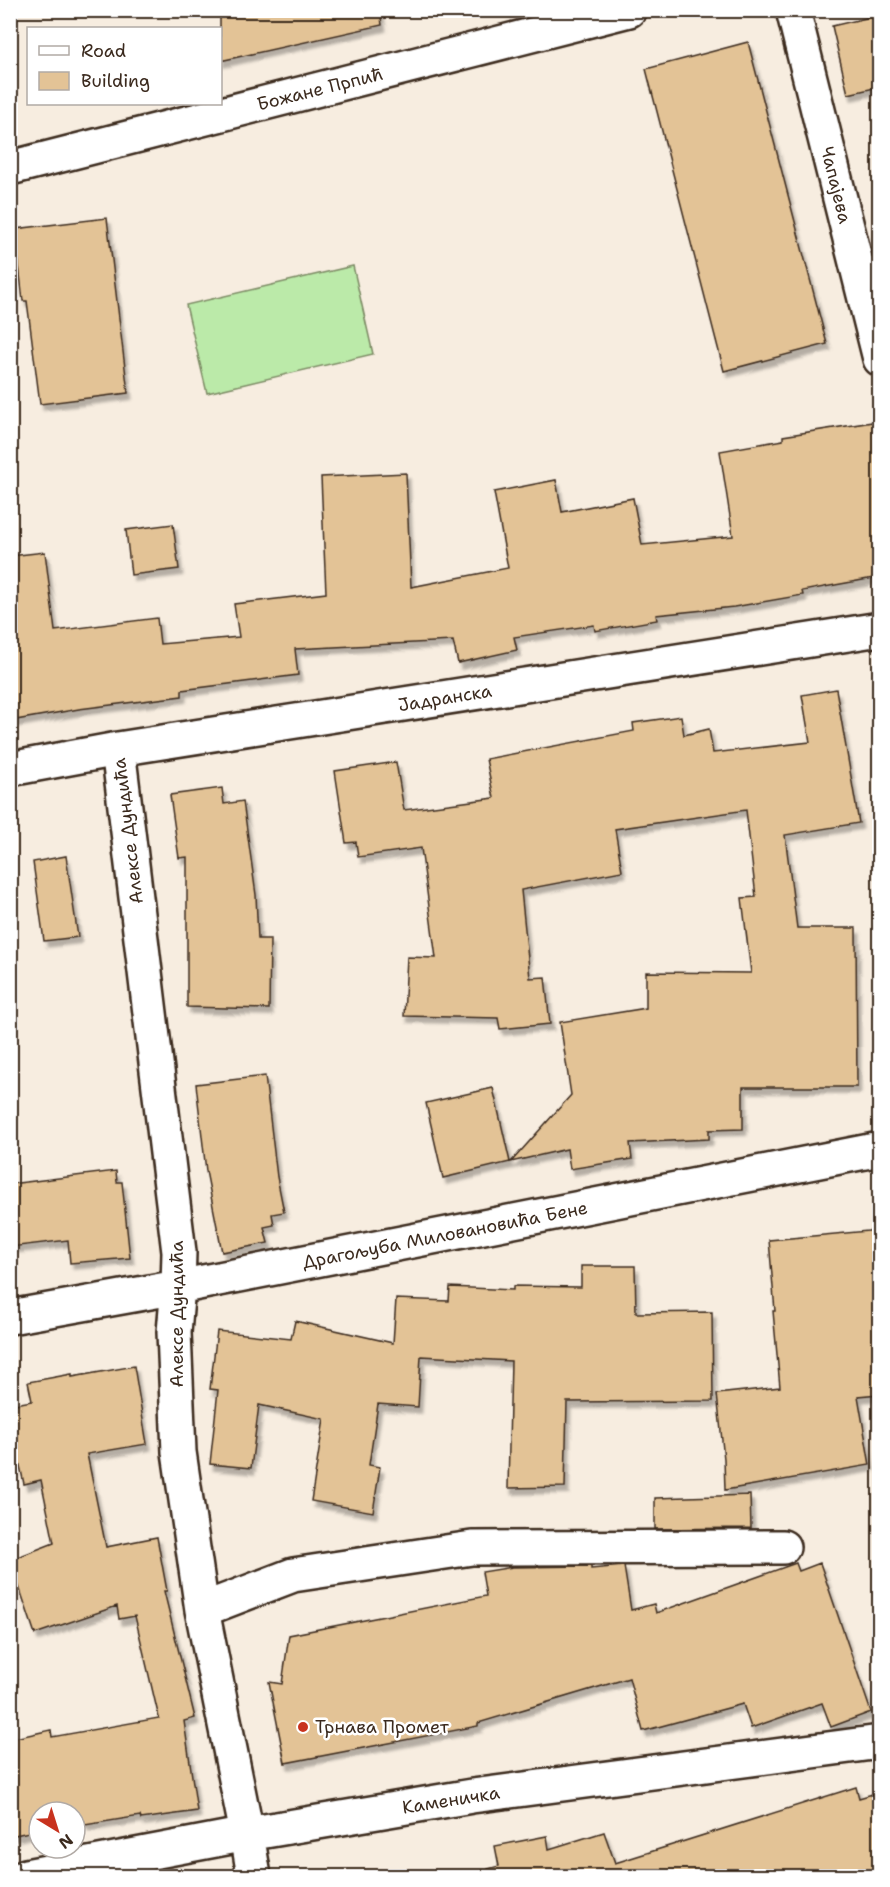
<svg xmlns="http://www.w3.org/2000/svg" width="890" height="1887" font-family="'Shantell Sans',sans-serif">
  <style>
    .grass { fill: #bbeaa9; stroke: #7b8a64; stroke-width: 1.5 }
    .building { fill: #e3c396; stroke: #3b2a1e; stroke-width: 1.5; filter: url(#shadow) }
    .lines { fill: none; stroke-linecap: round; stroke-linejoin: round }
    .minor-casing { stroke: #3b2a1e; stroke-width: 38 }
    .minor { stroke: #fff; stroke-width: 33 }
    .poi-dot { fill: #c8321e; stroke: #fff; stroke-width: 2 }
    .labels { text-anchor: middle; stroke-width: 5; stroke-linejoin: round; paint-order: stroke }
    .street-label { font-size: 18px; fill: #3b2a1e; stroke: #fff }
    .poi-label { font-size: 18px; fill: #3b2a1e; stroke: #fff; text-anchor: start }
  </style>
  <defs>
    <filter id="shadow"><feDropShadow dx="3.5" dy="6" stdDeviation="1.5" flood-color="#0004"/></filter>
  </defs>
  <rect width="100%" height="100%" fill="#f7ede0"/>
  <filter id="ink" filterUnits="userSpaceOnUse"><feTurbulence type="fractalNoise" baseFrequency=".0167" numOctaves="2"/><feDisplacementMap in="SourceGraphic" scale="12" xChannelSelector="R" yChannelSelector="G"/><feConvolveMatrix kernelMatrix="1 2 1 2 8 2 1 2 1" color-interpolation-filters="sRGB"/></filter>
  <g filter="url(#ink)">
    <!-- grass -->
    <path class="grass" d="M353 266 373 354 207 393 186 305Z"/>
    <!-- building -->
    <path class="building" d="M220 10H380L382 25 220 61Z
      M879 15V87L848 94 832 26Z
      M748 42 827 344 724 371 646 69Z
      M107 218 128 393 40 404 27 301H23L15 229Z
      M879 421V577L802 591 803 595 734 607 656 615 657 620 595 631 594 625 514 637 517 650 458 663 453 641 295 649 298 675 182 690V696L79 709 10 721V556L45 552 55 631 157 618 160 644 239 637 234 604 326 593 321 477 406 473 411 587 508 568 494 492 556 480 562 512 633 498 642 545 733 536 720 451 783 440V436Z
      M173 524 179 569 131 575 126 530Z
      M836 689 859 823 785 835 797 928H856L857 1087H743V1129L709 1130V1139L630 1143 632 1159 570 1169 567 1149 511 1162 571 1095 560 1022 646 1008V972L751 973 742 898 756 897 746 810 615 829 622 871 521 890 530 978 545 977 550 1024 500 1029 498 1018 404 1016 407 957 436 958 421 848 358 857 356 842 346 843 335 771 396 762 404 810 494 798 486 759 634 731 633 723 681 716 684 735 709 729 713 753 810 742 802 695Z
      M222 788 224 804 243 801 256 895 258 939H270L269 1009 187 1007V857L179 858 170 795Z
      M66 856 78 937 44 941 33 862Z
      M265 1076 277 1177 284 1212 272 1214 274 1225 264 1227 268 1243 222 1252 206 1171 196 1084Z
      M493 1088 510 1162 443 1178 426 1103Z
      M116 1171 117 1182H122L130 1258 70 1263 68 1240 10 1247V1184Z
      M879 1230V1394L858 1396 870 1465 725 1490 724 1459 717 1394 780 1387 773 1311H775L769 1240Z
      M581 1266H635L636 1313 712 1312 713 1401 567 1402 565 1487 508 1488 511 1361 421 1356 418 1407 378 1404 369 1465 380 1467 373 1512 311 1501 324 1419 259 1405 251 1468 210 1464 218 1390 210 1389 217 1331 291 1339 295 1321 393 1343 396 1299 449 1301 450 1287 513 1290V1286L581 1287Z
      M134 1366 147 1444 87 1454 106 1547 157 1537 167 1591H164L195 1718 184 1721 197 1811 141 1819 140 1816 85 1825 84 1821 75 1823V1812H39V1830L10 1836V1739L51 1730 52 1737 159 1718 135 1616 119 1619 117 1606 35 1634 10 1560 54 1543 41 1480 24 1484 10 1420V1405L32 1401 28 1382 72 1374V1377Z
      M750 1495 751 1528 655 1529V1498Z
      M796 1563 799 1571 820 1563 871 1712 831 1727 822 1703 751 1728 743 1704 643 1731 629 1678 478 1723V1726L285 1763 269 1682 282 1684 289 1635 486 1596 482 1572 513 1567 591 1566V1569L624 1566 631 1610 654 1604 656 1613Z
      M856 1787 859 1798 879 1792V1876H489L488 1869 499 1866 495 1846 547 1836 549 1849 604 1832 615 1863Z"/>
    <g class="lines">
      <!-- minor casing -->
      <g class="minor-casing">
        <path id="minor" d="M793 10 880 359
          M10 168 629 10
          M118 749 179 1252 178 1287 174 1332 179 1452 202 1610 247 1834 254 1876
          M10 769 118 749 880 629
          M10 1317 178 1287 880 1149
          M202 1610 293 1575 472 1548 783 1547
          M26 1876 247 1834 472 1796 880 1742"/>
      </g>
      <!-- minor -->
      <use href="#minor" class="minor"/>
    </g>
  </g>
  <!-- markers -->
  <circle class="poi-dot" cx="303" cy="1727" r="6"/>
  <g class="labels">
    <!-- street labels -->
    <g class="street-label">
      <text transform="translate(320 89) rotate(-14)" y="6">Божане Прпић</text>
      <text transform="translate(836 185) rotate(76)" y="6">Чапајева</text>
      <text transform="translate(445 698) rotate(-9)" y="6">Јадранска</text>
      <text transform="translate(128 831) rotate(-97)" y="6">Алексе Дундића</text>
      <text transform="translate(445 1235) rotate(-11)" y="6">Драгољуба Миловановића Бене</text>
      <text transform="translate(177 1314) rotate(-90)" y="6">Алексе Дундића</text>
      <text transform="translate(451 1800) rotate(-9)" y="6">Каменичка</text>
    </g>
    <!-- poi labels -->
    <g class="poi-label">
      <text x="315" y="1733">Трнава Промет</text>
    </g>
  </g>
  <!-- margin -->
  <rect width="890" height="1887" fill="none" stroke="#fff" stroke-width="36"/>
  <rect x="18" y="18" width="854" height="1851" fill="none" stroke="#3b2a1e" stroke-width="2" filter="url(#ink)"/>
  <!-- legend -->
  <rect x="27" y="27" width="195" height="78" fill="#ffffff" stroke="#b1aaa5" stroke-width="1.5"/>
  <rect x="39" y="46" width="30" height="9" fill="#ffffff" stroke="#b1aaa5" stroke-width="1.5"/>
  <text x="81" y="57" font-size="18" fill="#3b2a1e">Road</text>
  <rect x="39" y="72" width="30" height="18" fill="#e3c396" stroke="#b1aaa5" stroke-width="1.5"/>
  <text x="81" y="87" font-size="18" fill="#3b2a1e">Building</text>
  <!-- north arrow -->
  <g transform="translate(57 1830) rotate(142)"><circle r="28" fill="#ffffff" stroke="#b1aaa5" stroke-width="1.5"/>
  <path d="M0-4.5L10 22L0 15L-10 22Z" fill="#c8321e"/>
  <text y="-9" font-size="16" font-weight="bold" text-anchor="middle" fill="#3b2a1e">N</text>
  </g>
</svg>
